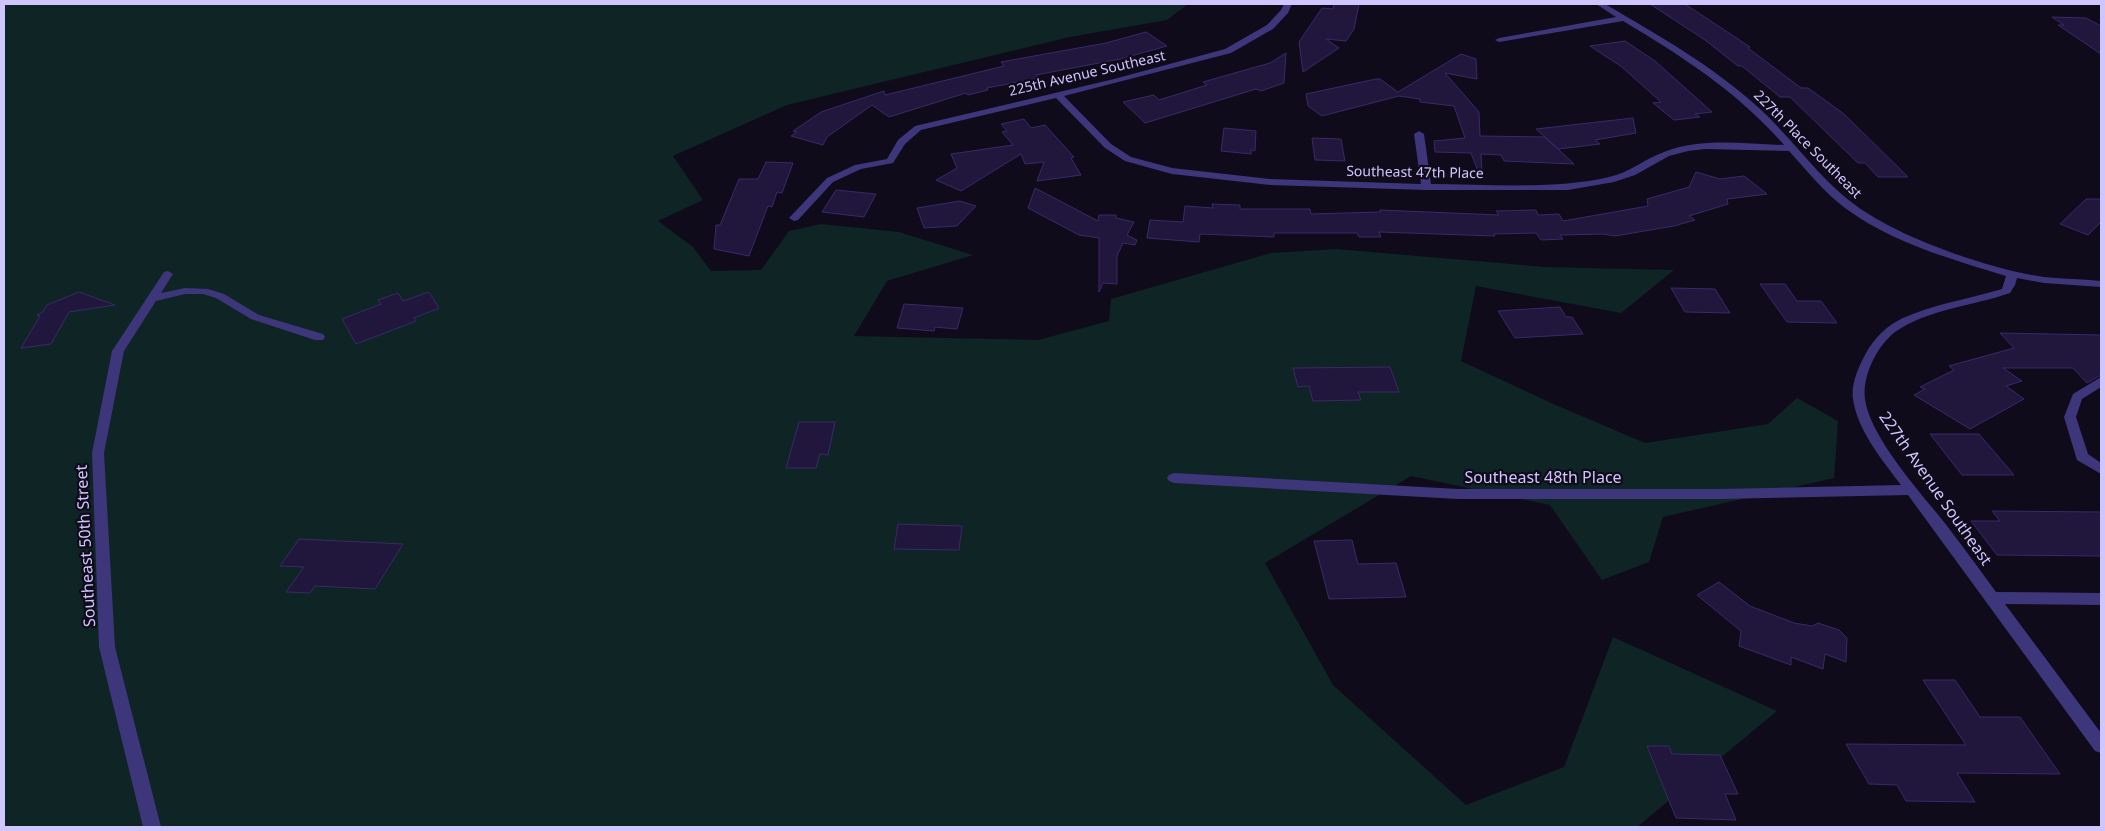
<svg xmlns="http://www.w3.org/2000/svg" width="2105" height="831" font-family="'Noto Sans',sans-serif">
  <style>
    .green { fill: #0e2425 }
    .building { fill: #21173c; stroke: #3a2968 }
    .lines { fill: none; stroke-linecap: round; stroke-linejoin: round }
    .minor { fill: #3d367a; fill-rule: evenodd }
    .labels { text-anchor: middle; stroke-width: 4.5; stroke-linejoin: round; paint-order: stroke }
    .far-street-label { font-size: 14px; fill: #d0c6fe; stroke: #0f0b1b }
    .street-label { font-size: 16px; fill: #d0c6fe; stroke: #0f0b1b }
  </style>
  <rect width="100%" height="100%" fill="#0f0b1b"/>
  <!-- green -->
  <path class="green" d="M4 4H1188L1167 20 1070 37 787 105 673 156 703 200 658 221 693 247 711 271 761 270 789 231 821 224 899 232 973 255 887 281 854 336 1038 340 1109 321 1111 299 1271 253 1336 249 1545 267 1674 270 1621 313 1476 286 1461 361 1549 402 1645 443 1768 424 1797 398 1838 421 1834 478 1663 517 1649 562 1602 580 1550 505 1411 476 1265 563 1333 685 1466 805 1564 767 1613 637 1777 711 1637 827H4Z"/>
  <!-- building -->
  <path class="building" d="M1334 4H1359L1354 29 1346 41 1326 39 1339 48 1303 72 1299 42 1322 8 1333 9Z
    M1650 4H1685L1750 47 1748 48 1801 88H1808L1844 114 1908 177H1878L1865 163H1858L1790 97H1780L1742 66H1738L1705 40Z
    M2052 17 2086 18 2101 26V54L2058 25H2064Z
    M1146 32 1167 46 1120 59 1036 75 1039 78 987 88 988 90 968 95 966 93 889 117 872 105 827 137 823 145 791 136 797 132 793 131 821 112 884 91 885 95 1004 66 1001 62 1106 43Z
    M1625 41 1655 61 1712 112 1695 114 1700 117 1674 120 1653 103 1661 102 1622 67 1590 46Z
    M1286 53 1284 83 1261 91 1256 89 1145 123 1123 102 1154 95 1159 100 1207 85 1203 82 1270 63Z
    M1461 54 1476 59 1477 79 1445 73 1479 112 1480 136 1545 137 1574 164 1504 161 1501 155 1481 154 1482 171H1478L1471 153 1435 152 1434 141 1465 138 1454 106 1420 102V99L1399 96 1322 116 1308 106 1306 94 1376 79H1380L1398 92Z
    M1633 118 1636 133 1595 140 1600 144 1558 149 1536 129Z
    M1024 119 1031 128 1045 125 1074 157 1071 158 1081 175 1037 181 1044 162 1025 164 1021 154 961 191 936 180 957 168 951 154 1013 145 1002 132 1007 131 1001 124Z
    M1224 128 1256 131 1255 151 1251 150V154L1221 151Z
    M1312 138 1341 139 1345 161 1315 160Z
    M766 162 793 163 782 193 777 192 772 207 768 206 749 256 714 249 716 225H720L739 179H758Z
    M1696 172 1720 179 1744 176 1767 194 1727 199 1728 204 1689 216 1695 220 1674 226 1615 236 1603 234 1560 235 1563 239 1541 240 1536 233 1494 234 1495 236 1379 232 1381 237H1359L1357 233H1274V237L1200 234 1199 242 1147 238 1150 220 1183 222 1185 206 1213 208 1212 204 1240 205V209H1310L1311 214 1380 212V210L1499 215 1496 211 1536 210 1538 215 1559 214 1563 221 1648 206 1647 199 1689 187Z
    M1035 188 1098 221 1099 215H1116V218L1134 222 1127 235 1137 240 1135 245 1123 243 1117 256V284L1103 283 1099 292V238L1079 235 1028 208Z
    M836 190 876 194 864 217 822 212Z
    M2086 199H2101V222L2088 235 2060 224Z
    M960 201 976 206 957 226 924 228 917 208Z
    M1760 284H1785L1797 301H1821L1837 323 1787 322Z
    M1671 288 1715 289 1730 313 1685 312Z
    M79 292 115 305 69 312 51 344 21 348 40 316 37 315 43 312 47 305Z
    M429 292 439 308 414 318 416 321 356 344 342 319 381 304 378 300 398 293 403 301Z
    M904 304 963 308 957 329 935 327 934 331 897 328Z
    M1560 307 1566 317H1572L1583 334 1515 338 1498 311Z
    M2000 333 2101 335V375L2087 383 2073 368H2003L2022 381 2006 386 2024 399 1970 429 1914 395 1925 389 1920 387 1954 370 1949 366 2014 348Z
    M1390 367 1399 392H1358L1361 400 1313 401 1309 386 1298 387 1293 368Z
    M799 422H835L828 455 820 454 816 468H786Z
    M1930 434H1979L2014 475H1962Z
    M1992 511 2101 512V556L1997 555 1971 521H2000Z
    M898 524 962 526 959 550 894 549Z
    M299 539 403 544 375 589 315 586 310 593 286 592 304 567 280 566Z
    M1352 540 1358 564 1396 563 1406 597 1329 599 1314 541Z
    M1719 582 1750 606 1794 623 1812 626 1818 623 1839 630 1847 638 1846 662 1825 654 1823 669 1791 657V665L1739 646 1741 631 1697 595Z
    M1923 680H1955L1980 717H2020L2060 774 1957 773 1975 802 1906 801 1897 785 1869 784 1846 744 1966 745Z
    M1647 746H1669L1672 754 1720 755 1738 794H1725L1736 820 1676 818Z"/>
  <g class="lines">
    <!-- minor -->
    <path class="minor" d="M1284 4H1292L1288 13 1273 29 1231 53 1064 96 1111 144 1131 157 1172 168 1270 179 1421 184 1414 134 1419 131 1424 134 1431 184C1487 184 1554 190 1609 177 1629 173 1644 159 1664 152 1701 137 1745 144 1784 145 1739 93 1682 56 1623 21L1499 42 1495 40 1499 38 1616 17 1596 4H1605C1658 35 1713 66 1759 108 1796 142 1823 185 1867 213 1910 241 1993 270 2044 277 2063 279 2082 279 2101 281V287L2044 283 2017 278 2015 285 2010 293C1973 306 1928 309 1895 332 1877 346 1862 376 1865 399 1870 437 1920 492 1944 522 1962 545 1979 569 1996 592L2101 593V605L2005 604 2101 733V753L2095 751 1908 495 1720 499H1458L1174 483 1169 481 1167 478 1169 475 1174 473 1458 489H1720L1901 485C1883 461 1857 430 1853 399 1851 384 1858 368 1865 355 1874 338 1886 326 1903 318 1934 304 1969 299 2002 289L2006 276C1951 259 1892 243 1845 208 1824 192 1807 171 1789 151L1705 149 1688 151 1669 156 1635 175 1614 182 1568 190H1426L1270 185 1172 174 1125 161 1105 148 1056 98 921 130 905 144 893 163 861 169 833 182 798 220 794 221 789 218 827 178 855 165 887 159 898 140 915 126 1114 79 1225 49 1267 25 1281 10Z
      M168 271 173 274 161 293 185 288 208 289 224 294 259 315 323 334 325 337 323 340H315L251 319 216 298 203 294H185L156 301 124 351 104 453 115 647 161 827H143L99 647 92 453 112 351 164 272Z
      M2101 377V387L2082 399 2076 417 2088 454 2101 463V474L2077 460 2064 417 2073 394Z"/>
  </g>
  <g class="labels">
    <!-- far-street labels -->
    <g class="far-street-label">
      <text transform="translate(1087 73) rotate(-13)" y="5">225th Avenue Southeast</text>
      <text transform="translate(1808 144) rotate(45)" y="5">227th Place Southeast</text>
      <text transform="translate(1415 172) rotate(1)" y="5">Southeast 47th Place</text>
    </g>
    <!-- street labels -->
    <g class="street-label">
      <text x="1543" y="483">Southeast 48th Place</text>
      <text transform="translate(1936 488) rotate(55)" y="6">227th Avenue Southeast</text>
      <text transform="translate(85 546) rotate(-93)" y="6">Southeast 50th Street</text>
    </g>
  </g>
  <!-- border -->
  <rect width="2105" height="831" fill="none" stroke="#d0c6fe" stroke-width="10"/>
</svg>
